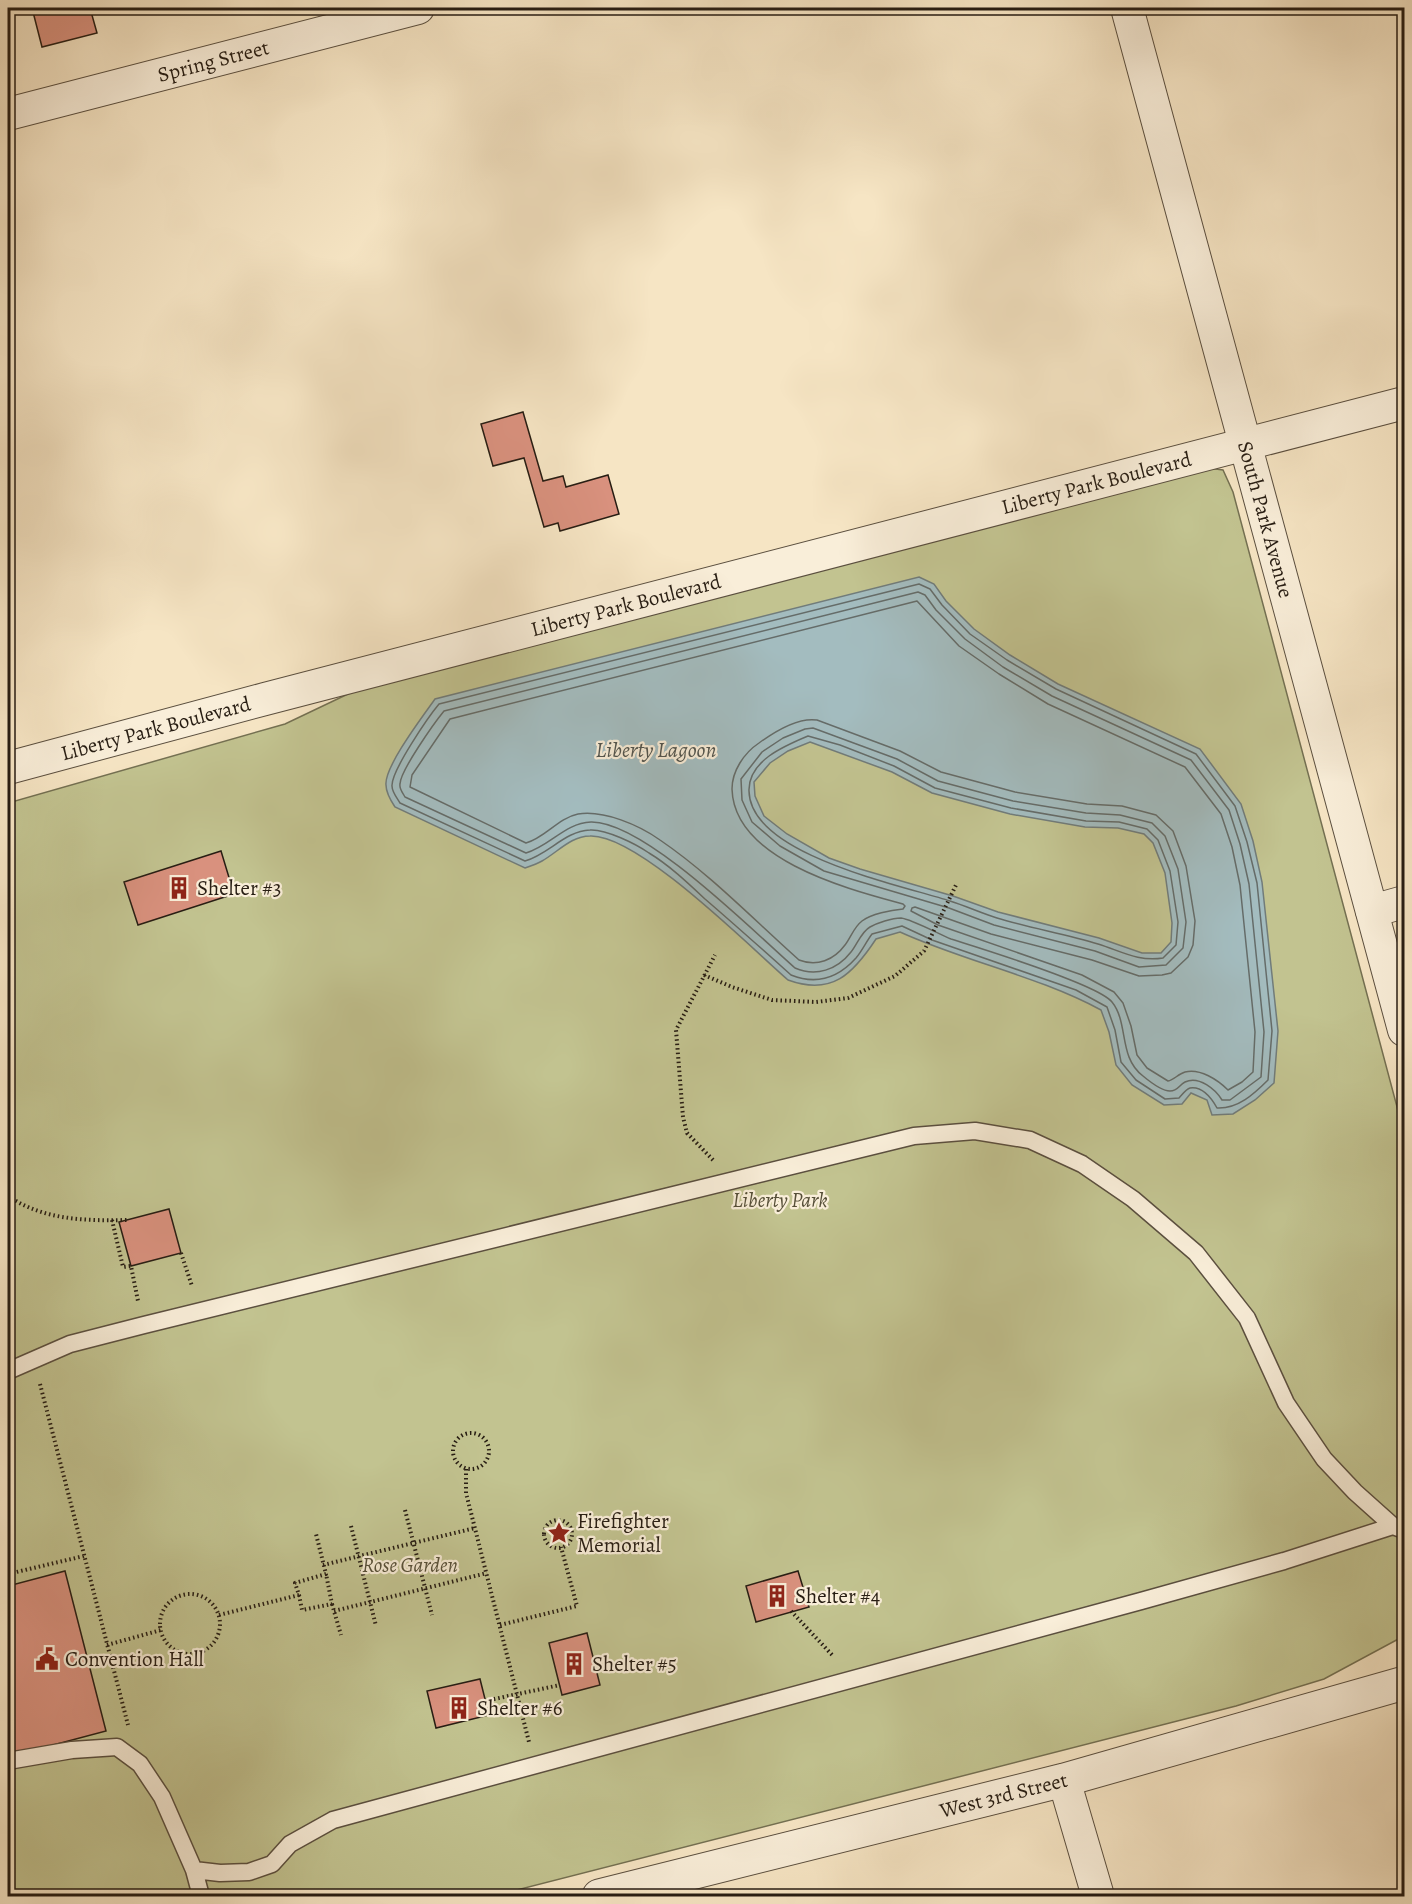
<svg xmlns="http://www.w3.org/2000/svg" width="1412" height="1904" font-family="Alegreya,serif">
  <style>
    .green { fill: #c2c390; stroke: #747052; stroke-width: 1.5 }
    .water { fill: #a3bcbf; stroke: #717c7a; stroke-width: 1.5; fill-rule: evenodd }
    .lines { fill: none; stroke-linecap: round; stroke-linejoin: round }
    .shore { stroke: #656c69; stroke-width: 1.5 }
    .building { fill: #d9917e; stroke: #271d13; stroke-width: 1.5 }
    .service-casing { stroke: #5b4f3f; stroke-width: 19 }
    .minor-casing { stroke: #5b4f3f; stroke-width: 34 }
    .tertiary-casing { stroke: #5b4f3f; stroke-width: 35 }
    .path { stroke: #271d13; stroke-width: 4; stroke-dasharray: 1.5 3; stroke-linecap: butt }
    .service { stroke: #f9eed9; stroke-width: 16 }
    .minor { stroke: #f9eed9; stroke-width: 32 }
    .tertiary { stroke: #f9eed9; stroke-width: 33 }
    .labels { text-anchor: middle; stroke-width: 4.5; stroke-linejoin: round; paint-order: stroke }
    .street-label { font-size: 21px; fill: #271d13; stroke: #f9eed9 }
    .poi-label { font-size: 21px; fill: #271d13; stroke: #f9eed9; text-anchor: start }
    .park-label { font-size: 21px; font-style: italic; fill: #564f38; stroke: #f9eed9 }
    .water-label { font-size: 22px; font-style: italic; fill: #52554f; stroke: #f9eed9 }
  </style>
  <rect width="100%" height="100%" fill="#f6e5c4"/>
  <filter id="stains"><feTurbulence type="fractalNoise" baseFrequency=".00333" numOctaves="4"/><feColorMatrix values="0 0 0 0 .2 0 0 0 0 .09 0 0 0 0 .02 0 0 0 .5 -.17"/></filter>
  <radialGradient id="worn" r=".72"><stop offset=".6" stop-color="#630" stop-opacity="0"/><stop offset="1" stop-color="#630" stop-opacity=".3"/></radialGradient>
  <!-- green -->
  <path class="green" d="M1201 467 1223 470 1233 492 1404 1133V1636L1324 1679 1236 1706 493 1896H8V803L285 724 371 683Z"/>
  <!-- water -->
  <path class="water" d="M919 577 934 584 946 601 974 629 1010 655 1058 684 1200 749 1241 804 1253 841 1262 882 1278 1031 1274 1083 1255 1100 1233 1114 1212 1115 1207 1100 1191 1093 1182 1104 1164 1105 1132 1085 1116 1065 1109 1032 1101 1010C1038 976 966 962 900 932L876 939C853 974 832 996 788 980 750 947 638 834 590 836 571 836 558 852 542 861 537 864 531 866 525 868L395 807C391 801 386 793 386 785 384 767 423 716 435 699ZM810 742 892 772 932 793 1010 814 1085 827 1118 828 1144 834 1153 843 1165 873 1172 923 1171 942 1161 953H1142L1099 938 998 912 953 896 860 869 829 858 787 834 764 816 755 796 754 782 770 763 788 751Z"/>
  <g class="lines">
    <!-- shore -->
    <path class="shore" d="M919 584 930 589 942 605 970 634 1007 660 1056 689 1196 754 1235 806 1247 842 1257 883 1272 1031 1268 1080C1254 1094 1238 1109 1217 1108 1212 1099 1203 1086 1190 1088 1186 1089 1182 1095 1179 1098L1165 1099 1136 1080 1121 1062 1115 1030 1107 1007 1076 990 932 940 902 926 872 934C866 942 862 951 856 958 838 978 816 985 791 975 762 949 734 924 705 899 688 883 669 865 649 853 636 844 606 829 590 830 565 831 549 854 525 861L400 803C397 798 392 792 392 786 391 771 429 716 439 704Z
      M918 592 925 595 936 610 965 639 1003 667 1052 696 1191 760 1229 810 1240 844 1249 884 1264 1032 1261 1077 1230 1100H1222C1216 1090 1199 1075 1185 1082 1179 1085 1178 1091 1170 1091 1162 1091 1149 1081 1143 1076 1118 1057 1129 1023 1112 1002 1098 984 979 948 951 939 939 934 911 919 901 918 892 918 877 923 870 927 861 932 857 945 851 952 837 970 816 977 795 968 754 932 644 821 591 822 565 823 550 846 526 853L405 797C403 793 399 789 400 784 400 771 435 722 444 711Z
      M917 601 959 646 999 674 1048 704 1185 767 1221 814 1232 847 1240 885 1255 1032 1253 1072 1242 1082 1228 1090C1218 1080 1200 1068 1185 1072 1178 1074 1174 1080 1168 1081L1147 1068 1137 1055 1131 1026 1123 1003 1114 992 1082 975 938 925 911 911 912 908 915 907 991 934 1092 960 1139 976 1162 975 1171 973 1188 957 1193 945 1195 921 1186 866 1173 831 1156 815 1122 806 1087 804 1015 792 941 772 900 751 817 720C797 717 774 732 759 743 744 753 732 771 732 789 734 860 848 889 903 904L905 906 903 909C891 910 871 914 862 921 854 927 851 937 845 945 834 960 817 967 799 960 754 920 710 874 660 840 639 825 604 810 578 814 558 818 545 838 526 843L410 787 412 775 450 719Z
      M813 728 897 759 938 781 1013 801 1086 813 1120 815 1152 823 1165 836 1178 869 1186 922 1183 948 1166 965 1139 967 1095 951 994 925 949 908 824 871 780 846 752 822 742 800 741 779 762 752 783 738 805 729Z
      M808 736 840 745 894 766 935 788 1011 808 1086 821 1119 822 1147 829 1158 840 1170 871 1178 922 1176 945 1163 958C1138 962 1121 951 1098 944 1065 934 1030 928 997 918 981 913 966 906 950 901 901 885 750 855 749 791 748 761 784 746 808 736Z"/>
  </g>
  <!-- building -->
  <path class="building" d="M32 8H90L97 33 42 47Z
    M523 412 543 481 563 476 566 487 608 475 619 514 560 531 558 523 544 527 524 458 493 466 481 424Z
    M221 851 234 894 138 925 124 882Z
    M169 1209 181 1253 131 1266 119 1222Z
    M65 1571 106 1731 8 1757V1586Z
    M798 1571 809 1607 756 1622 746 1586Z
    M587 1633 600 1685 562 1695 549 1643Z
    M480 1679 489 1715 436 1728 427 1691Z"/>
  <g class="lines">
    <!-- service casing -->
    <g class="service-casing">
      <path id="service" d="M8 1371 70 1344 144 1325 914 1136 975 1131 1030 1140 1082 1164 1133 1199 1196 1253 1247 1318 1286 1403 1324 1459 1355 1492 1393 1526 1404 1530
        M8 1761 72 1750 117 1747 140 1764 162 1797 194 1870
        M201 1896 194 1870 220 1873 249 1872 272 1864 290 1844 333 1820 1141 1601 1284 1561 1393 1526"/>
    </g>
    <!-- minor casing -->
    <g class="minor-casing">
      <g id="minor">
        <path id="s1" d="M1127 8 1404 1030"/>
        <path id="s2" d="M8 114 418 8"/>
        <path id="s3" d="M8 768 265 699 1404 403"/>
        <path d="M1372 911 1404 902"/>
        <path d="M1064 1780 1098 1896"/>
      </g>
    </g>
    <!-- tertiary casing -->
    <g class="tertiary-casing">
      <g id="tertiary">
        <path id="s4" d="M599 1896 1064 1780 1404 1683"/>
      </g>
    </g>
    <!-- path -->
    <path class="path" d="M704 975 732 987 772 1000 816 1002 848 998 895 976 924 951 956 885
      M713 1160 687 1133 683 1117 676 1030 715 955
      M8 1196C43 1220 85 1221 127 1220
      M112 1220 123 1267 131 1266 138 1301
      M181 1253 192 1286
      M40 1384 128 1725
      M453 1451a18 18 0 1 1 36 0a18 18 0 1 1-36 0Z
      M466 1469V1493L529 1742
      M405 1510 432 1615
      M544 1534a14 14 0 1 1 28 0a14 14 0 1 1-28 0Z
      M351 1526 376 1626
      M323 1565 475 1528
      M8 1574 84 1556
      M160 1624a30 30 0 1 1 60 0a30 30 0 1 1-60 0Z
      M299 1595 302 1610 332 1604 326 1574
      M332 1604 341 1635
      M334 1611 487 1573
      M791 1611 834 1657
      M219 1615 299 1595 295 1583 326 1574 316 1534
      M500 1625 577 1606 561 1547
      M107 1645 161 1630
      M485 1701 560 1685"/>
    <!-- service -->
    <use href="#service" class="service"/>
    <!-- minor -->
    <use href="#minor" class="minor"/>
    <!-- tertiary -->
    <use href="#tertiary" class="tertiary"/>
  </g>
  <!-- icons -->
  <defs>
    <g id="building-bare" transform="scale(1.8)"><path d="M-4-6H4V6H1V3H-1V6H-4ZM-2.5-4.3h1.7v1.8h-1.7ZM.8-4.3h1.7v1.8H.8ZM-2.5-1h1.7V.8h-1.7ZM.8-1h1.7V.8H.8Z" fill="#8f2418" stroke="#f9eed9" stroke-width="2.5" paint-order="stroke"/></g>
    <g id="sight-bare" transform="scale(1.8)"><path d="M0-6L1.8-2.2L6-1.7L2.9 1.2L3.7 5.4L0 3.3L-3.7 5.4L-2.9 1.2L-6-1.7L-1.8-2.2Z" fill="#8f2418" stroke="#f9eed9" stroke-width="2.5" paint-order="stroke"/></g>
    <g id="civic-bare" transform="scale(1.8)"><path d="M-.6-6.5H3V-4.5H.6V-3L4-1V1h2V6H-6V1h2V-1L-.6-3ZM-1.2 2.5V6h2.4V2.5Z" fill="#8f2418" stroke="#f9eed9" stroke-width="2.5" paint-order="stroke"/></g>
  </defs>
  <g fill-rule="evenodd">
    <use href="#building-bare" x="179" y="888"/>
    <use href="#sight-bare" x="559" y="1533"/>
    <use href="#building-bare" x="777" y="1596"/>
    <use href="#civic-bare" x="47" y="1659"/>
    <use href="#building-bare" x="574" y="1664"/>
    <use href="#building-bare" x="459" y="1708"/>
  </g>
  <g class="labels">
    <!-- street labels -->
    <g class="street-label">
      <text dy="7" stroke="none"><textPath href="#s2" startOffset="212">Spring Street</textPath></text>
      <text dy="7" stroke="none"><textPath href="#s3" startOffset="1125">Liberty Park Boulevard</textPath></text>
      <text dy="7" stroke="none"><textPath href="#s1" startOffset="530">South Park Avenue</textPath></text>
      <text dy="7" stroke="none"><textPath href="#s3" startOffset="639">Liberty Park Boulevard</textPath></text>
      <text dy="7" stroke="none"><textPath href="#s3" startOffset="153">Liberty Park Boulevard</textPath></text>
      <text dy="7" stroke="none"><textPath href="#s4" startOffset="417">West 3rd Street</textPath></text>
    </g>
    <!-- poi labels -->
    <g class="poi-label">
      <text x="197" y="895">Shelter #3</text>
      <text x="577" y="1528">Firefighter<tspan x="577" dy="24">Memorial</tspan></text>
      <text x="795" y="1603">Shelter #4</text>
      <text x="65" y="1666">Convention Hall</text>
      <text x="592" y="1671">Shelter #5</text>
      <text x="477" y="1715">Shelter #6</text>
    </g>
    <!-- park labels -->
    <g class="park-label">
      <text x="780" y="1207">Liberty Park</text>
      <text x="410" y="1572">Rose Garden</text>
    </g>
    <!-- water labels -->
    <g class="water-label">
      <text x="656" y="757">Liberty Lagoon</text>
    </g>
  </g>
  <!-- margin -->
  <rect width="1412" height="1904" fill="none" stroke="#f6e5c4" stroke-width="30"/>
  <rect x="9" y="9" width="1394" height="1886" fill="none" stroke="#271d13" stroke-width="3"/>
  <rect x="15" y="15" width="1382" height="1874" fill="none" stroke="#271d13" stroke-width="1.5"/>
  <rect width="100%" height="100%" filter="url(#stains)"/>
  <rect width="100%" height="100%" fill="url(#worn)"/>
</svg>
